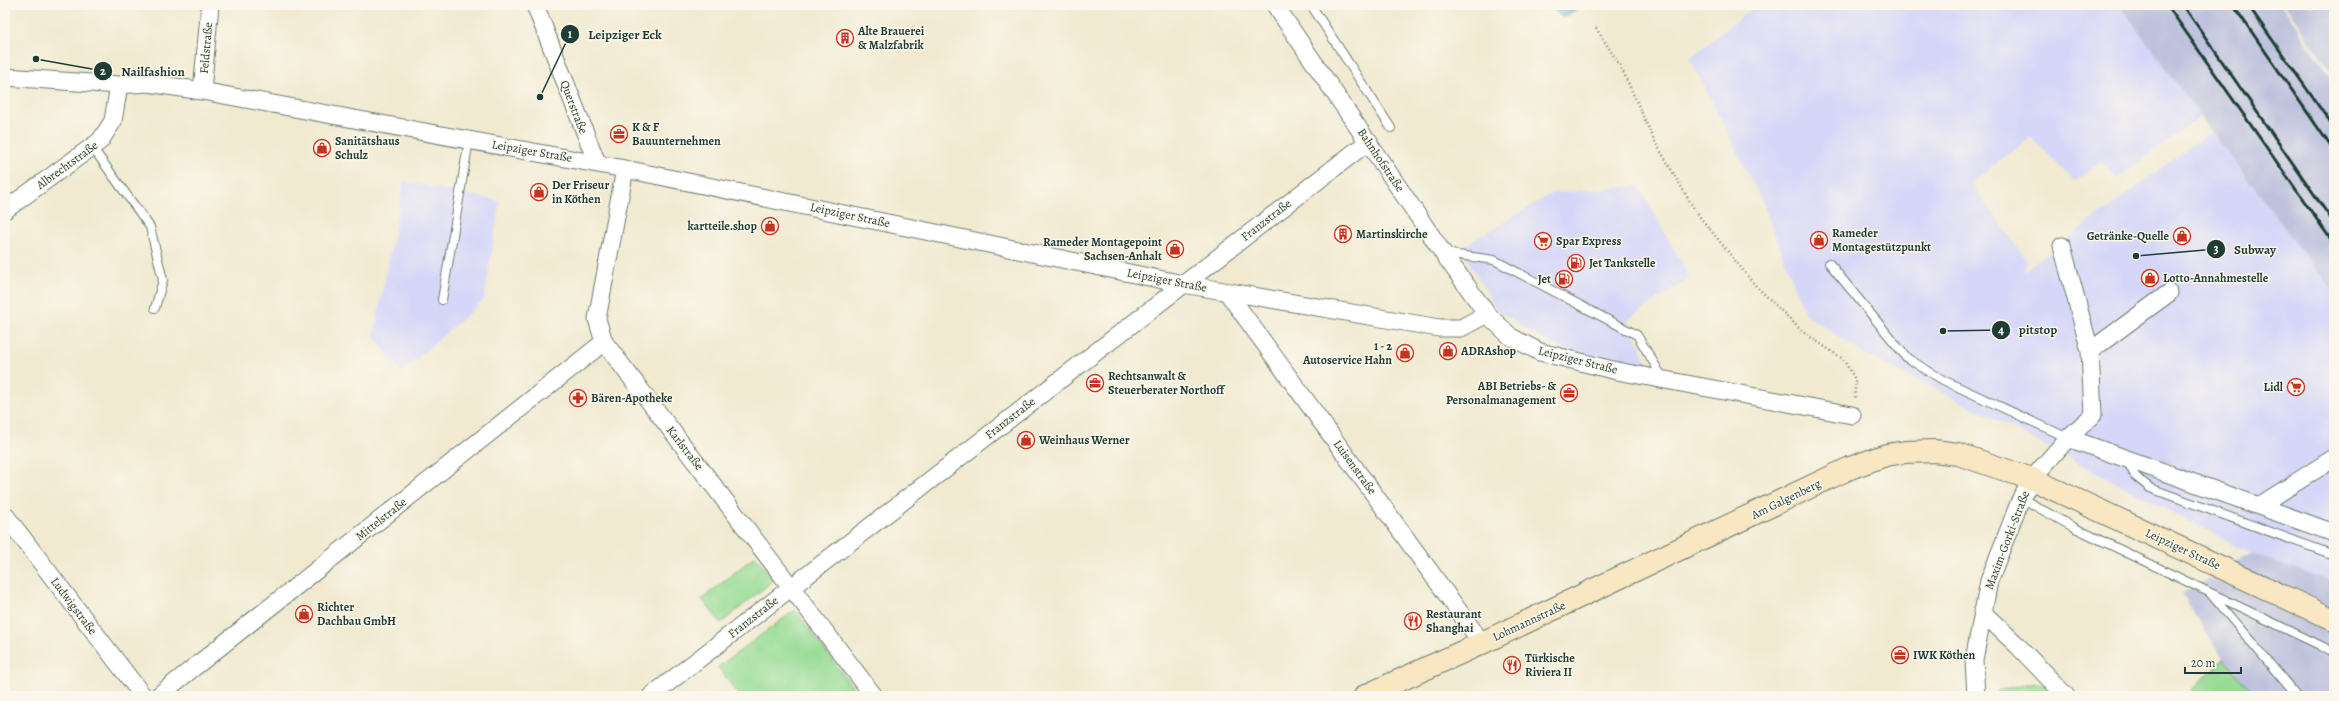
<svg xmlns="http://www.w3.org/2000/svg" width="2339" height="701" font-family="Alegreya,serif">
  <style>
    .built { fill: #d6d7f8 }
    .industrial { fill: #bec2dd }
    .green { fill: #97dc94; stroke: #5b8c64 }
    .water { fill: #4dbcc4; stroke: #367c7c }
    .lines { fill: none; stroke-linecap: round; stroke-linejoin: round }
    .lane-casing { stroke: #687a6b; stroke-width: 10 }
    .street-casing { stroke: #687a6b; stroke-width: 19 }
    .secondary-casing { stroke: #687a6b; stroke-width: 24 }
    .path { stroke: #687a6b; stroke-width: 2.5; stroke-dasharray: 1 3; stroke-linecap: butt }
    .lane { stroke: #fff; stroke-width: 8 }
    .street { stroke: #fff; stroke-width: 17 }
    .secondary { stroke: #f9e7c3; stroke-width: 22 }
    .rail { stroke: #1f3d34; stroke-width: 3 }
    .labels { text-anchor: middle; stroke-width: 3; stroke-linejoin: round; paint-order: stroke }
    .poi-label { font-size: 12px; font-weight: bold; fill: #1f3d34; stroke: #fbf7ec; text-anchor: start }
    .street-label { font-size: 12px; fill: #1f3d34; stroke: #fbf7ec }
    .leader { fill: none; stroke: #1f3d34; stroke-width: 1.5 }
    .callout-dot { fill: #1f3d34; stroke: #fbf7ec; stroke-width: 1.5 }
    .mark-label { font-size: 12px; text-anchor: middle; font-weight: bold; fill: #fff }
    .callout-label { font-size: 13px; text-anchor: middle; font-weight: bold; fill: #1f3d34; stroke: #fbf7ec; stroke-width: 3; stroke-linejoin: round; paint-order: stroke }
  </style>
  <rect width="100%" height="100%" fill="#fbf7ec"/>
  <filter id="ink" filterUnits="userSpaceOnUse"><feTurbulence type="fractalNoise" baseFrequency=".025" numOctaves="2"/><feDisplacementMap in="SourceGraphic" scale="8" xChannelSelector="R" yChannelSelector="G"/><feConvolveMatrix kernelMatrix="1 2 1 2 8 2 1 2 1" color-interpolation-filters="sRGB"/></filter>
  <filter id="wash" filterUnits="userSpaceOnUse"><feTurbulence type="fractalNoise" baseFrequency=".012" numOctaves="4" result="noise"/><feDisplacementMap in="SourceGraphic" scale="16" xChannelSelector="R" yChannelSelector="G"/><feGaussianBlur stdDeviation="0.9" result="paint"/><feColorMatrix in="noise" values="0 0 0 0 0 0 0 0 0 0 0 0 0 0 0 0 0 1.4 0 .05"/><feComposite in="paint" operator="in"/></filter>
  <g filter="url(#wash)">
    <rect width="100%" height="100%" fill="#f1ead1"/>
    <!-- built -->
    <path class="built" d="M1756 5H2120L2201 116 2116 179 2101 161 2074 181 2031 137 1971 183 2027 260 2025 271 2211 131 2334 293V464L2331 467 2334 471V582L2250 553 1954 398 1866 355 1805 314 1762 201 1690 58Z
      M404 182 500 201 484 300 401 372 374 335Z
      M1639 186 1690 278 1627 320 1651 368 1591 359 1545 341 1497 310 1461 248 1552 193Z"/>
    <!-- industrial -->
    <path class="industrial" d="M2120 5H2282L2334 82V293L2211 131Z
      M2285 5H2334V76Z
      M2250 553 2334 582V696H2256L2224 660 2182 594Z"/>
    <!-- green -->
    <path class="green" d="M755 556 774 580 721 623 702 599Z
      M795 610 859 696H740L718 667Z
      M2224 660 2256 696H2185Z
      M2040 682 2053 696H1997V691Z"/>
    <!-- water -->
    <path class="water" d="M1547 5H1578L1577 9 1563 18Z"/>
  </g>
  <g filter="url(#ink)">
    <g class="lines">
      <!-- lane casing -->
      <g class="lane-casing">
        <path id="lane" d="M1311 5 1391 128
          M92 147 150 227 163 280 155 308
          M1444 253 1494 260 1637 335 1663 378
          M1829 263 1907 358 1943 380 2068 438
          M442 300 469 140
          M2127 460 2135 476 2150 488 2334 555
          M2021 498 2073 527 2334 652
          M2209 592 2297 696"/>
      </g>
      <!-- street casing -->
      <g class="street-casing">
        <path id="street" d="M535 5 597 163
          M1275 5 1443 253 1487 314 1511 337 1540 352 1617 371 1852 415
          M5 77 119 85 148 83 202 91 625 169 1183 284 1439 328H1461L1487 314
          M202 91 210 5
          M625 169 597 319 604 342 874 696
          M5 210 100 141 113 121 119 85
          M2062 246 2090 351
          M1227 292 1482 643
          M2068 438 2093 415 2090 351 2169 293
          M2259 506 2334 533
          M5 515 143 696
          M1982 612 2017 645 2066 696
          M158 696 604 342
          M651 696 1369 141
          M1976 696 1974 660 1989 581 2021 498 2032 479 2068 438 2259 506 2334 458"/>
      </g>
      <!-- secondary casing -->
      <g class="secondary-casing">
        <path id="secondary" d="M1365 696 1482 643 1850 468 1886 455 1905 452 1934 451 1958 454 2032 479 2334 620"/>
      </g>
      <!-- path -->
      <path class="path" d="M1596 28 1621 67 1654 140 1696 212 1754 284 1803 332 1843 359 1855 379V399"/>
      <!-- lane -->
      <use href="#lane" class="lane"/>
      <!-- street -->
      <use href="#street" class="street"/>
      <!-- secondary -->
      <use href="#secondary" class="secondary"/>
      <!-- rail -->
      <path class="rail" d="M2167 5 2334 244
        M2183 5 2334 223
        M2233 5 2334 151
        M2248 5 2334 128"/>
    </g>
  </g>
  <!-- icons -->
  <defs>
    <g id="building-ring" transform="scale(0.9)"><circle r="9.5" fill="#fbf7ec" stroke="#c8321e" stroke-width="1.5"/><path d="M-4-6H4V6H1V3H-1V6H-4ZM-2.5-4.3h1.7v1.8h-1.7ZM.8-4.3h1.7v1.8H.8ZM-2.5-1h1.7V.8h-1.7ZM.8-1h1.7V.8H.8Z" fill="#c8321e"/></g>
    <g id="office-ring" transform="scale(0.9)"><circle r="9.5" fill="#fbf7ec" stroke="#c8321e" stroke-width="1.5"/><path d="M-6-3h4V-5.5h4V-3h4V5H-6ZM-1-4.5V-3h2v-1.5ZM-6 0V1H6V0Z" fill="#c8321e"/></g>
    <g id="shop-ring" transform="scale(0.9)"><circle r="9.5" fill="#fbf7ec" stroke="#c8321e" stroke-width="1.5"/><path d="M-5-2.5h2.3a2.7 3.5 0 0 1 5.4 0H5L5.5 6h-11ZM-1.5-2.5h3a1.5 2.3 0 0 0-3 0Z" fill="#c8321e"/></g>
    <g id="supermarket-ring" transform="scale(0.9)"><circle r="9.5" fill="#fbf7ec" stroke="#c8321e" stroke-width="1.5"/><path d="M-6-5.5h2.5l.6 2H6L4.5 2H-2.5L-4.4-4H-6ZM-1.5 3.2a1.3 1.3 0 1 0 .1 0ZM3 3.2a1.3 1.3 0 1 0 .1 0Z" fill="#c8321e"/></g>
    <g id="fuel-ring" transform="scale(0.9)"><circle r="9.5" fill="#fbf7ec" stroke="#c8321e" stroke-width="1.5"/><path d="M-5.5-6h7V0h2V4h1.3V-2.5L3-4.5l.8-.8L6-3V5H2.5V1h-1V6h-7ZM-4.2-4.7v3.2H.2V-4.7Z" fill="#c8321e"/></g>
    <g id="pharmacy-ring" transform="scale(0.9)"><circle r="9.5" fill="#fbf7ec" stroke="#c8321e" stroke-width="1.5"/><path d="M-2-6h4v4h4v4h-4v4h-4v-4h-4v-4h4Z" fill="#c8321e"/></g>
    <g id="restaurant-ring" transform="scale(0.9)"><circle r="9.5" fill="#fbf7ec" stroke="#c8321e" stroke-width="1.5"/><path d="M-5-6h1v4h1v-4h1v4h1v-4h1v5L-1.5 .5V6h-2V.5L-5-1ZM5-6V6H3V1.5H1.5Q1.5-4 5-6Z" fill="#c8321e"/></g>
  </defs>
  <g fill-rule="evenodd">
    <use href="#building-ring" x="845" y="38"/>
    <use href="#office-ring" x="619" y="134"/>
    <use href="#shop-ring" x="322" y="148"/>
    <use href="#shop-ring" x="539" y="192"/>
    <use href="#shop-ring" x="770" y="226"/>
    <use href="#building-ring" x="1343" y="234"/>
    <use href="#shop-ring" x="2182" y="236"/>
    <use href="#shop-ring" x="1819" y="240"/>
    <use href="#supermarket-ring" x="1543" y="241"/>
    <use href="#shop-ring" x="1175" y="249"/>
    <use href="#fuel-ring" x="1576" y="263"/>
    <use href="#shop-ring" x="2150" y="278"/>
    <use href="#fuel-ring" x="1564" y="279"/>
    <use href="#shop-ring" x="1448" y="351"/>
    <use href="#shop-ring" x="1405" y="353"/>
    <use href="#office-ring" x="1095" y="383"/>
    <use href="#supermarket-ring" x="2296" y="387"/>
    <use href="#office-ring" x="1569" y="393"/>
    <use href="#pharmacy-ring" x="578" y="398"/>
    <use href="#shop-ring" x="1026" y="440"/>
    <use href="#shop-ring" x="304" y="614"/>
    <use href="#restaurant-ring" x="1413" y="621"/>
    <use href="#office-ring" x="1900" y="655"/>
    <use href="#restaurant-ring" x="1512" y="665"/>
  </g>
  <g class="labels">
    <!-- poi labels -->
    <g class="poi-label">
      <text x="858" y="35">Alte Brauerei<tspan x="858" dy="14">&amp; Malzfabrik</tspan></text>
      <text x="632" y="131">K &amp; F<tspan x="632" dy="14">Bauunternehmen</tspan></text>
      <text x="335" y="145">Sanitätshaus<tspan x="335" dy="14">Schulz</tspan></text>
      <text x="552" y="189">Der Friseur<tspan x="552" dy="14">in Köthen</tspan></text>
      <text x="757" y="230" text-anchor="end">kartteile.shop</text>
      <text x="1832" y="237">Rameder<tspan x="1832" dy="14">Montagestützpunkt</tspan></text>
      <text x="1356" y="238">Martinskirche</text>
      <text x="2169" y="240" text-anchor="end">Getränke-Quelle</text>
      <text x="1556" y="245">Spar Express</text>
      <text x="1162" y="246" text-anchor="end">Rameder Montagepoint<tspan x="1162" dy="14">Sachsen-Anhalt</tspan></text>
      <text x="1589" y="267">Jet Tankstelle</text>
      <text x="2163" y="282">Lotto-Annahmestelle</text>
      <text x="1551" y="283" text-anchor="end">Jet</text>
      <text x="1392" y="350" text-anchor="end">1 - 2<tspan x="1392" dy="14">Autoservice Hahn</tspan></text>
      <text x="1461" y="355">ADRAshop</text>
      <text x="1108" y="380">Rechtsanwalt &amp;<tspan x="1108" dy="14">Steuerberater Northoff</tspan></text>
      <text x="1556" y="390" text-anchor="end">ABI Betriebs- &amp;<tspan x="1556" dy="14">Personalmanagement</tspan></text>
      <text x="2283" y="391" text-anchor="end">Lidl</text>
      <text x="591" y="402">Bären-Apotheke</text>
      <text x="1039" y="444">Weinhaus Werner</text>
      <text x="317" y="611">Richter<tspan x="317" dy="14">Dachbau GmbH</tspan></text>
      <text x="1426" y="618">Restaurant<tspan x="1426" dy="14">Shanghai</tspan></text>
      <text x="1913" y="659">IWK Köthen</text>
      <text x="1525" y="662">Türkische<tspan x="1525" dy="14">Riviera II</tspan></text>
    </g>
    <!-- street labels -->
    <g class="street-label">
      <text transform="translate(206 48) rotate(-85)" y="4">Feldstraße</text>
      <text transform="translate(574 107) rotate(69)" y="4">Querstraße</text>
      <text transform="translate(532 151) rotate(10)" y="4">Leipziger Straße</text>
      <text transform="translate(1381 160) rotate(56)" y="4">Bahnhofstraße</text>
      <text transform="translate(67 165) rotate(-36)" y="4">Albrechtstraße</text>
      <text transform="translate(850 215) rotate(12)" y="4">Leipziger Straße</text>
      <text transform="translate(1266 220) rotate(-38)" y="4">Franzstraße</text>
      <text transform="translate(1167 280) rotate(11)" y="4">Leipziger Straße</text>
      <text transform="translate(1578 360) rotate(14)" y="4">Leipziger Straße</text>
      <text transform="translate(1010 418) rotate(-38)" y="4">Franzstraße</text>
      <text transform="translate(685 448) rotate(52)" y="4">Karlstraße</text>
      <text transform="translate(1355 467) rotate(54)" y="4">Luisenstraße</text>
      <text transform="translate(1786 499) rotate(-26)" y="4">Am Galgenberg</text>
      <text transform="translate(381 519) rotate(-38)" y="4">Mittelstraße</text>
      <text transform="translate(2007 540) rotate(-69)" y="4">Maxim-Gorki-Straße</text>
      <text transform="translate(2183 549) rotate(25)" y="4">Leipziger Straße</text>
      <text transform="translate(74 606) rotate(53)" y="4">Ludwigstraße</text>
      <text transform="translate(753 617) rotate(-38)" y="4">Franzstraße</text>
      <text transform="translate(1529 621) rotate(-25)" y="4">Lohmannstraße</text>
    </g>
  </g>
  <!-- callouts -->
  <path class="leader" d="M540 97L570 34M36 59L103 71M2136 256L2216 249M1943 331L2001 330"/>
  <g class="callout-dot">
    <circle cx="540" cy="97" r="4"/>
    <circle cx="36" cy="59" r="4"/>
    <circle cx="2136" cy="256" r="4"/>
    <circle cx="1943" cy="331" r="4"/>
    <circle cx="570" cy="34" r="10"/>
    <circle cx="103" cy="71" r="10"/>
    <circle cx="2216" cy="249" r="10"/>
    <circle cx="2001" cy="330" r="10"/>
  </g>
  <g class="mark-label">
    <text x="570" y="38">1</text>
    <text x="103" y="75">2</text>
    <text x="2216" y="253">3</text>
    <text x="2001" y="334">4</text>
  </g>
  <g class="callout-label">
    <text x="625" y="39">Leipziger Eck</text>
    <text x="153" y="76">Nailfashion</text>
    <text x="2255" y="254">Subway</text>
    <text x="2038" y="334">pitstop</text>
  </g>
  <!-- margin -->
  <rect width="2339" height="701" fill="none" stroke="#fbf7ec" stroke-width="20"/>
  <!-- scale -->
  <path d="M2185 667v6h56v-6" fill="none" stroke="#1f3d34" stroke-width="2"/>
  <text x="2191" y="667" font-size="12" fill="#1f3d34" stroke="#fbf7ec" stroke-width="3" paint-order="stroke">20 m</text>
</svg>
